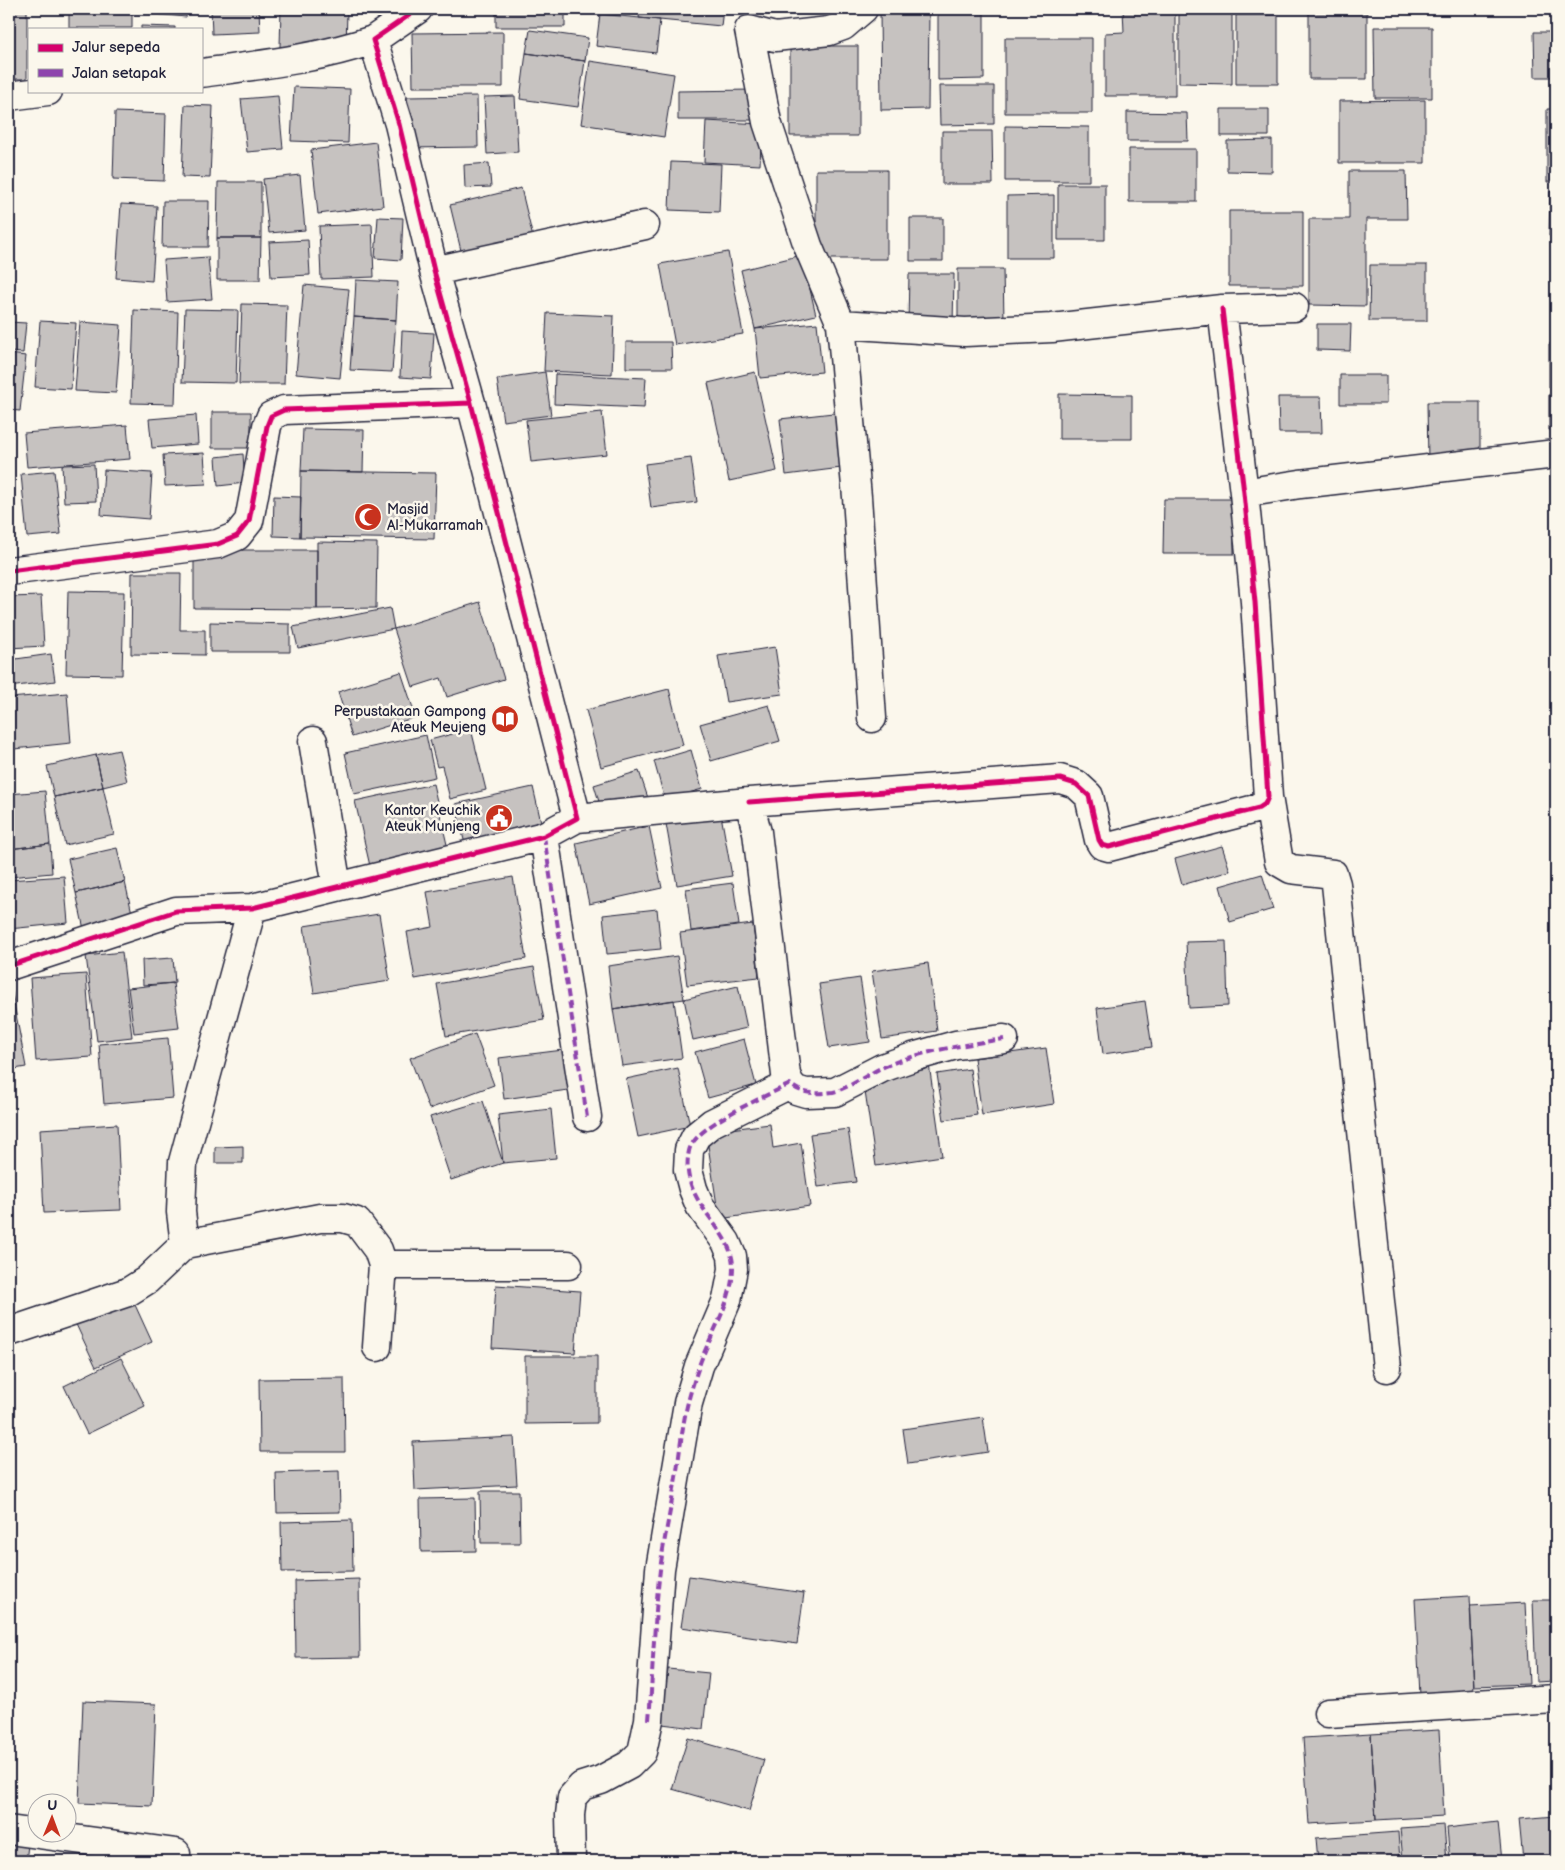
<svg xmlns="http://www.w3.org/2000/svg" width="1565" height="1870" font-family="'Balsamiq Sans',sans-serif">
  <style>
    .building { fill: #c6c2c0; stroke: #22223b }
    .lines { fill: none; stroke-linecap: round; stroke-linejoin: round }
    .minor-casing { stroke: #22223b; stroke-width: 31 }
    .minor { stroke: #fbf7ec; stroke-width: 28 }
    .quiet { stroke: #8e44ad; stroke-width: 4; stroke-dasharray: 8 4; stroke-linecap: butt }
    .cycleway-casing { stroke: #fbf7ec; stroke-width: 8 }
    .cycleway { stroke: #d6006c; stroke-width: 5 }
    .labels { text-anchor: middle; stroke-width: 5; stroke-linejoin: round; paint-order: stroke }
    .poi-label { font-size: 14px; fill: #22223b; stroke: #fbf7ec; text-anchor: end }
  </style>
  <rect width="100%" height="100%" fill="#fbf7ec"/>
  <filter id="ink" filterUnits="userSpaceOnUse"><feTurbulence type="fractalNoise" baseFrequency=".02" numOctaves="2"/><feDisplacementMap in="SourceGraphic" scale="10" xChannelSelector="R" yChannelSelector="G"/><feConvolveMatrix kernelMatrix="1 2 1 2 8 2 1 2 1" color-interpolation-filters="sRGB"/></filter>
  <g filter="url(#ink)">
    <!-- building -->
    <path class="building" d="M9 9H27V79H9Z
      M69 9H132V28H69Z
      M144 9H187L186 17 143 13Z
      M211 9H259L260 32 212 34Z
      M281 9 347 11 346 48 280 47Z
      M496 9H565V27H496Z
      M640 9H723L721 26 639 18Z
      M880 9H929L928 109 881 110Z
      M938 9H984V79L938 80Z
      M1123 9H1175V96H1105V33L1124 32Z
      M1179 9H1232V84L1179 83Z
      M1309 12 1367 13V79H1309Z
      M600 14 660 20 656 53 596 46Z
      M1236 15H1278V84H1236Z
      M141 26 175 27V29H141Z
      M1374 27H1432V98H1375Z
      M530 30 588 38 585 61 526 53Z
      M503 32V87H413L412 33Z
      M1534 32H1556V77H1535Z
      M1005 38H1092V113H1005Z
      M790 46H858V136H790Z
      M526 53 585 61 578 107 520 99Z
      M590 61 674 74 664 137 581 124Z
      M939 86H994V124L940 125Z
      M294 87 350 89 348 143 291 141Z
      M754 90V120H678V91Z
      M278 96 283 149 247 152 241 99Z
      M477 96 478 147 408 148 407 97Z
      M515 96 518 152 487 154 484 97Z
      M1425 100V163H1339V101Z
      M185 105 213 106 210 178 182 177Z
      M1221 109H1269V136H1221Z
      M1547 109H1556V182H1547Z
      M115 112 166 114 164 181 113 179Z
      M1127 112 1187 113 1188 141H1127Z
      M706 121 762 124 760 165 704 162Z
      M1005 126 1089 127V181H1005Z
      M942 131H992L993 184H942Z
      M1272 140V172L1227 171V141Z
      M376 142 383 206 318 214 311 150Z
      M1129 149H1196V202H1129Z
      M671 162 721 164 719 212 669 210Z
      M489 163 491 187 465 188 464 165Z
      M816 170H887V259H816Z
      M1349 171H1406L1407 219H1366V306L1309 305V219H1349Z
      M300 175 305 230 269 233 263 179Z
      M218 182H261V238H217Z
      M1058 184H1105V240H1058Z
      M521 188 535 246 464 263 450 205Z
      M1550 191H1556V236H1549Z
      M1054 195V258H1007V196Z
      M163 201H209L208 247H162Z
      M121 204 157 206 152 281 116 278Z
      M1229 211H1303V286H1229Z
      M378 217 403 218 401 260 375 258Z
      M910 218H943V261H910Z
      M372 224 374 277 321 279 319 226Z
      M217 238H261L260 280H217Z
      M308 240 310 275 271 277 269 242Z
      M728 252 743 334 675 345 660 264Z
      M802 255 816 315 755 329 741 270Z
      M208 257 212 299 167 302 164 260Z
      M1370 265H1427V321H1369Z
      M958 269H1003L1004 321 958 322Z
      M909 274H954L953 325H908Z
      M356 280 398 282 396 320 354 317Z
      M304 285 349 289 340 378 296 374Z
      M242 304 287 305 284 384H239Z
      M185 309 238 310 236 383 182 382Z
      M134 310 178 312 175 404 131 403Z
      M547 313 614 316 612 374 544 371Z
      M354 317 396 320 392 372 350 370Z
      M40 321 76 323 71 389 35 387Z
      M9 322 26 323 23 353 9 352Z
      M80 322 121 325 116 393 75 391Z
      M817 323 822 372 760 378 755 329Z
      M1317 324H1351L1350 351 1317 350Z
      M402 331 434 333 431 379 400 377Z
      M626 342H671L672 368H626Z
      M1549 344H1556V387H1549Z
      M9 354 26 356 20 411 9 410Z
      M545 372 551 415 503 421 497 379Z
      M755 372 777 471 729 481 708 383Z
      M555 374 646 378 644 408 554 404Z
      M1340 375H1386V404H1340Z
      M1059 394 1132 395V439H1059Z
      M1549 394H1556V430H1549Z
      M1278 397H1321L1322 433H1279Z
      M1427 402H1480V461H1428Z
      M212 412H251V448H212Z
      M602 412 607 454 531 462 526 420Z
      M842 412 849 467 786 475 780 419Z
      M196 415 198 444 152 448 149 419Z
      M127 425 130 459 27 467 24 433Z
      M303 429 364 430 363 472 301 471Z
      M204 453 206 484 165 486 163 455Z
      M243 454 245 483 218 486 216 457Z
      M691 458 697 502 651 508 645 464Z
      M94 464 96 501 64 502 62 465Z
      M104 470 152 473 149 519 101 515Z
      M54 471 61 534 27 537 21 474Z
      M301 471 436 473 434 539 300 537Z
      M9 494H12L11 514H9Z
      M274 496 301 497 300 537 273 536Z
      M1164 499H1234V554H1163Z
      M317 542 377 543 376 608 317 609Z
      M194 550H317V609L194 608Z
      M132 573H181L180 630H205V655L131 654Z
      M68 591 124 592 122 675 66 674Z
      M41 596 44 646 9 648V597Z
      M480 602 504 679 447 697 441 678 413 687 394 629Z
      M390 608 394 629 298 648 293 627Z
      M210 622 290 624V652H210Z
      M775 647 782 694 726 702 718 656Z
      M51 654 55 681 9 687V660Z
      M401 672 416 717 352 737 338 692Z
      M669 689 683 745 601 767 586 710Z
      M67 693 71 743 14 749 10 698Z
      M769 705 780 741 711 761 700 724Z
      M471 729 486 790 450 799 442 766 437 767 430 740Z
      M426 735 435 777 354 794 345 753Z
      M119 750 127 781 103 787 96 755Z
      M691 750 702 789 665 800 654 761Z
      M96 755 103 787 54 797 47 766Z
      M639 771 649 801 603 815 594 785Z
      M433 784 448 849 370 866 355 801Z
      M103 787 114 834 65 845 54 797Z
      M533 787 543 831 466 848 455 804Z
      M45 791 50 844 9 849V794Z
      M721 815 732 876 677 885 666 824Z
      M649 826 662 888 589 904 576 843Z
      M50 844 52 873 9 877V849Z
      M1222 846 1230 871 1182 885 1175 859Z
      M117 848 125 882 76 893 68 859Z
      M1262 874 1273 909 1230 922 1220 886Z
      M64 876 68 923 9 929V880Z
      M513 877 526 959 415 979 407 932 433 927 427 892Z
      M125 882 134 922 85 934 76 893Z
      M733 883 739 925 691 931 686 889Z
      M657 909 661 949 607 954 603 915Z
      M379 914 390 981 314 993 304 926Z
      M753 924 759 977 687 985 680 933Z
      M1226 941 1228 1006 1189 1008 1186 942Z
      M122 952 132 1037 97 1041 86 956Z
      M677 956 684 999 613 1009 608 966Z
      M173 958 175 983 143 985 142 960Z
      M928 963 937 1031 882 1039 872 971Z
      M534 967 544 1020 446 1036 437 984Z
      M86 974 92 1057 36 1061 30 978Z
      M860 978 870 1042 829 1048 819 984Z
      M173 983 179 1028 134 1033 128 988Z
      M738 986 747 1028 693 1040 684 999Z
      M11 988 26 1067 9 1070V989Z
      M674 1000 682 1058 622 1066 613 1009Z
      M1145 1001 1152 1047 1103 1054 1097 1008Z
      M475 1034 494 1085 429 1109 410 1058Z
      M168 1038 173 1098 104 1104 99 1044Z
      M744 1039 756 1085 708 1098 695 1052Z
      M1046 1048 1054 1104 982 1115 974 1058Z
      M563 1050 568 1090 504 1099 499 1058Z
      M929 1064 942 1156 876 1166 864 1085 886 1082 884 1070Z
      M678 1068 690 1126 638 1137 626 1079Z
      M970 1069 977 1115 944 1120 937 1074Z
      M483 1101 503 1163 451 1180 430 1117Z
      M551 1109 556 1158 503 1163 498 1115Z
      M117 1124 121 1210 44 1213 40 1129Z
      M770 1124 773 1148 801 1143 810 1206 719 1219 706 1132Z
      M848 1129 856 1182 818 1187 810 1134Z
      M243 1146V1163H215V1147Z
      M496 1285 580 1291 575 1353 492 1348Z
      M130 1294 152 1342 96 1367 74 1320Z
      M525 1356H597V1423L525 1424Z
      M121 1358 145 1406 87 1434 64 1386Z
      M344 1378 345 1452H260L259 1379Z
      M983 1417 988 1452 908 1464 903 1429Z
      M514 1437 517 1485 415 1490 413 1442Z
      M339 1471 340 1512 277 1513 276 1473Z
      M480 1491H519L520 1543H481Z
      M475 1498 476 1551 421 1552 420 1499Z
      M352 1520 353 1571 282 1572 281 1522Z
      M689 1576 804 1593 797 1644 681 1627Z
      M359 1579 360 1657 296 1658 295 1581Z
      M1470 1596 1474 1693 1420 1695 1415 1599Z
      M1533 1600H1556V1681L1536 1682Z
      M1525 1603 1529 1684 1474 1686 1470 1606Z
      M668 1669 709 1673 703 1729 662 1724Z
      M83 1701 156 1704 152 1806 79 1803Z
      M1439 1730 1444 1816 1376 1820 1371 1734Z
      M1371 1734 1376 1820 1309 1824 1303 1738Z
      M688 1738 764 1760 749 1811 672 1789Z
      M1556 1816V1861H1523L1519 1819Z
      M1498 1822 1502 1861H1450L1447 1828Z
      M1444 1825 1447 1861H1403L1400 1828Z
      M1398 1832 1400 1861H1318L1316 1838Z
      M9 1843 28 1845 26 1861H9Z"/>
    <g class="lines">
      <!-- minor casing -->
      <g class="minor-casing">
        <path id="minor" d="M863 9 843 26 829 31 775 37 749 30 767 122 808 246 841 324 857 497 872 718
          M201 73C260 65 317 59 373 40
          M9 96 48 91
          M434 271 645 225
          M841 324 965 332 1052 328 1222 309 1294 307
          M1244 493 1300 484 1556 454
          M9 571 218 544 237 536 249 521 267 426 271 416 284 410 471 403 434 271 399 124 373 40 418 9
          M313 741 337 887
          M1268 797 1279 862 1291 869 1333 874 1336 884 1387 1368
          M749 802 1060 779 1076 784 1089 796 1099 840 1102 845 1109 847 1259 808 1265 804 1268 797 1255 602 1244 493 1222 309
          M577 818 749 802 757 832 786 1075 790 1084 796 1090 806 1093 835 1092 882 1068 913 1057 956 1045 1004 1039
          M544 836 587 1117
          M9 966 176 911 252 908 544 836 577 818 471 403
          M185 1244 320 1218H343L357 1222 378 1250 383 1265 377 1347
          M383 1265H568
          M9 1332 128 1292 147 1280 185 1244 181 1212 183 1162 252 908
          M1328 1713 1556 1699
          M9 1830 176 1853
          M571 1861 570 1815 572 1797 582 1786 601 1780 629 1765 642 1752 649 1720 660 1569 688 1403 699 1366 727 1300 733 1269 732 1256 726 1242 700 1206 693 1189 688 1170 689 1150 696 1136 712 1123 790 1084"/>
      </g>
      <!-- minor -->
      <use href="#minor" class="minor"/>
      <!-- quiet -->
      <path class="quiet" d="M544 836 587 1117
        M649 1720C653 1670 654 1619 660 1570 664 1539 671 1508 676 1477 680 1452 682 1426 688 1402 691 1390 695 1378 699 1366 710 1334 733 1302 733 1267 733 1227 678 1203 689 1151 694 1125 767 1096 790 1084 802 1095 817 1094 833 1092 847 1089 868 1074 881 1068 920 1051 963 1045 1004 1039"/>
      <!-- cycleway casing -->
      <g class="cycleway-casing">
        <path id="cycleway" d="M9 571 218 544 237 536 249 521 267 426 271 416 284 410 471 403 434 271 399 124 373 40 418 9
          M749 802 1060 779 1076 784 1089 796 1099 840 1102 845 1109 847 1259 808 1265 804 1268 797 1255 602 1244 493 1222 309
          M9 966 176 911 252 908 544 836 577 818 471 403"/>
      </g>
      <!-- cycleway -->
      <use href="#cycleway" class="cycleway"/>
    </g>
  </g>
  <!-- icons -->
  <defs>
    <g id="mosque-disc" transform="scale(1.4375)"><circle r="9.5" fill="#c8321e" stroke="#fbf7ec"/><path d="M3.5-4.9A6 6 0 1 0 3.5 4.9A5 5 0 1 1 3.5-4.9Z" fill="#fff"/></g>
    <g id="library-disc" transform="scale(1.4375)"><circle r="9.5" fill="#c8321e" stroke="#fbf7ec"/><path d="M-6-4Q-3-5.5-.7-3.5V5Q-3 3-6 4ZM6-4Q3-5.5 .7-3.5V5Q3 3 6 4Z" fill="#fff"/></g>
    <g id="civic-disc" transform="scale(1.4375)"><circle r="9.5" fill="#c8321e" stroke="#fbf7ec"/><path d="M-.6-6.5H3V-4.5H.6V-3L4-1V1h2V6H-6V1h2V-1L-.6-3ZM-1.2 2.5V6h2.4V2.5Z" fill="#fff"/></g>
  </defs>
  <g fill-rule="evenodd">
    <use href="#mosque-disc" x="368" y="517"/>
    <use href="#library-disc" x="505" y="719"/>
    <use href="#civic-disc" x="499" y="818"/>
  </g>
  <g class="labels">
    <!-- poi labels -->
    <g class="poi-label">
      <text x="387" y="514" text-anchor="start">Masjid<tspan x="387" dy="16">Al-Mukarramah</tspan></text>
      <text x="486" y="716">Perpustakaan Gampong<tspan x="486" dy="16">Ateuk Meujeng</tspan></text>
      <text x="480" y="815">Kantor Keuchik<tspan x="480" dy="16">Ateuk Munjeng</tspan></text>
    </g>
  </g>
  <!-- margin -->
  <rect width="1565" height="1870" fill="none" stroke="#fbf7ec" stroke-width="30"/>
  <rect x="15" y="15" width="1535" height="1840" fill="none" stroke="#22223b" stroke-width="2" filter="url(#ink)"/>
  <!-- legend -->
  <rect x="28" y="28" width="175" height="65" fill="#fbf7ec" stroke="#a4a2a5"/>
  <rect x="38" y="44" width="25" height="8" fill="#d6006c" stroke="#a4a2a5"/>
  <text x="72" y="52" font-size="15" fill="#22223b">Jalur sepeda</text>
  <rect x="38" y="69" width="25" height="8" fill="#8e44ad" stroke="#a4a2a5"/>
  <text x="72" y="78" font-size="15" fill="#22223b">Jalan setapak</text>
  <!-- north arrow -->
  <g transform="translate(52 1818) rotate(1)"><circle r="24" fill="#fbf7ec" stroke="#a4a2a5"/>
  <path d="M0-4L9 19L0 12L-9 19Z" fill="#c8321e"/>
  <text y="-8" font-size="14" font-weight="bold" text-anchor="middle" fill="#22223b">U</text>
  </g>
</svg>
